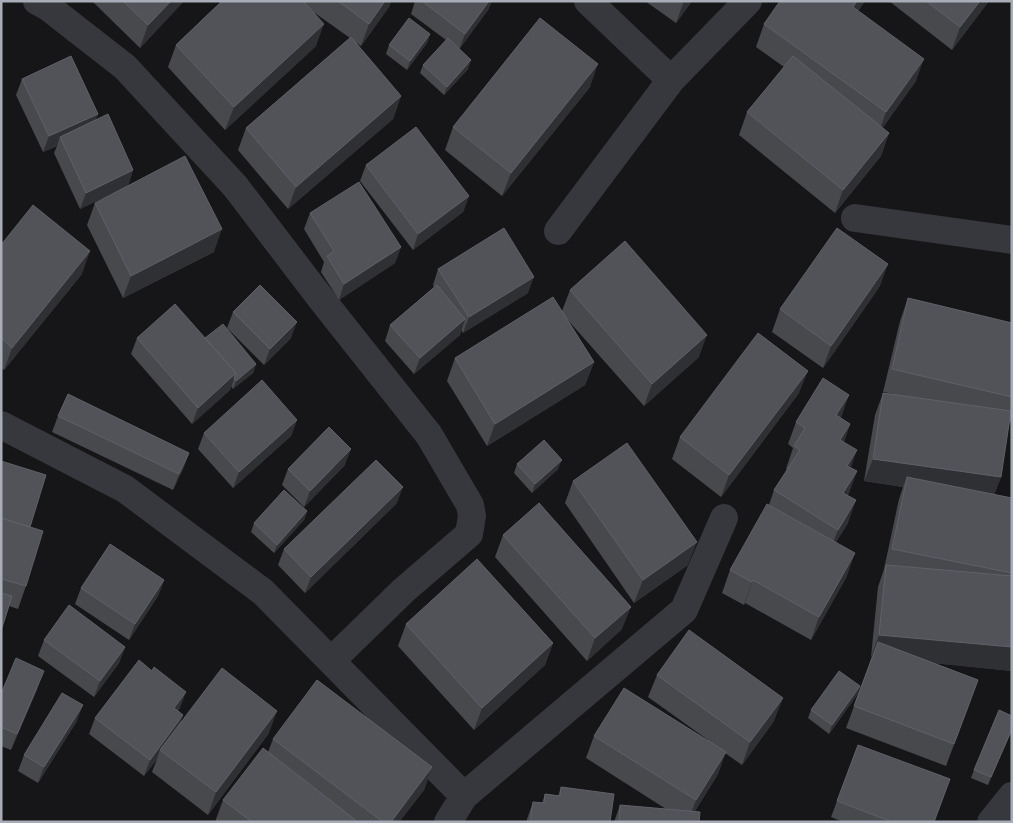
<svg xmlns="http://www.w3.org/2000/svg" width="1013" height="823" font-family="'Varela Round',sans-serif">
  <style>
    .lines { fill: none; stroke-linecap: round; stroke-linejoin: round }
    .street { stroke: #37383d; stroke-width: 28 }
    .wall { fill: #47494d }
    .shaded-wall { fill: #2f3033 }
    .building { fill: #525359; stroke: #5f6168 }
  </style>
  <rect width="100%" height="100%" fill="#161618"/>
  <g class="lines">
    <!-- street -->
    <path class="street" d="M37 1 48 7 125 67 235 186 322 300 429 435 470 505 472 516 469 534 404 590 331 661
      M588 1 671 80
      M855 218 1012 240
      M558 231 671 80 748 1
      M1 425 125 489 263 592 464 796
      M448 822 464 796 684 610 724 518
      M991 822 1012 796"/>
  </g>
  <!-- wall -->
  <path class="wall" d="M93 1H184L140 48 93 2Z
    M222 1H391L389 7 361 46 355 42 401 96 393 119 288 209 238 150 246 128 350 38 312 11 316 46 225 130 168 67 176 45Z
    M415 1H492L488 10 459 49 468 69 444 95 420 73 423 65 446 40 411 14Z
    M645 1H692L676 23Z
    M780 1H865L858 11 916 81 882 128 889 133 881 156 835 213 739 135 747 112 784 67 756 47 764 24Z
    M889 1H989L952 50Z
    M430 34 427 43 407 70 386 54 389 45Z
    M22 79 98 114 95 120 133 170 128 186 80 209 54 153 57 146 43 152 16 95Z
    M590 87 502 196 445 150 453 127Z
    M366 165 469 196 463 212 413 250 360 181Z
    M95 203 214 252 123 298 87 225Z
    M310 213 401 247 395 263 339 300 321 272 324 262 304 229Z
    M1 245 82 274 4 370 1 368Z
    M438 269 528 293 463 333 461 330 460 335 414 374 385 341 390 325 434 287 433 285Z
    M880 286 823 368 772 332 780 309Z
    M570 290 699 357 644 406 566 318 594 362 585 385 487 446 447 381 455 358 562 311Z
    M908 298 1012 323V422L1009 421 1001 477 994 495 1012 498V671L934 663 978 680 946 766 846 728 872 657H871L878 587 884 569 899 499 903 487 864 481 875 415 883 393 895 394 883 392 900 321Z
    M233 312 291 338 264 365 227 328Z
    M137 338H205L256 364 253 373 233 389 231 386 230 390 192 424 131 354Z
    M799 393 721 497 672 459 680 437Z
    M58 416 189 453 183 469 173 490 52 432Z
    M841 418 850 424 844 442 851 468 857 471 848 495V523L836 542 847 576 811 640 745 603 744 605 722 593 730 570 769 505 774 490 787 470 786 469 793 448 788 444 796 422Z
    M297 420 291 436 233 488 198 449 204 433Z
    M1 461 30 527 26 586 18 609 9 606 1 631Z
    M517 464 558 469 532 493 514 473Z
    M345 465 304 507 282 485 288 469Z
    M573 481 688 565 634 603 565 503Z
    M397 503 305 593 278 565 284 549Z
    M307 511 304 520 274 553 251 532 254 523Z
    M503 535 622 629 587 661 495 557Z
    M164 580 158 596 129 640 75 604 81 588Z
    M406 624 553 643 545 665 474 730 398 646Z
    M44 640 125 647 119 663 94 697 38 656Z
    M657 675 774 721 742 765 725 753 718 774 695 811 699 822H614L620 805 666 809 586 758 594 736 708 740 648 697Z
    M860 686 857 695 829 734 808 718 811 710Z
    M38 687 11 750 1 746V694Z
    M180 708 178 711 181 723 269 733 208 815 152 772 157 759 144 776 89 734 95 718Z
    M1012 716V730L988 785 971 778 974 770Z
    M77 721 38 783 18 771 24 755Z
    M273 739 432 767 424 790 399 822H215L223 800 268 752Z
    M858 745 934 822H843L831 817Z
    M561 787 610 822H526L533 802 542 803 545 794 558 796Z"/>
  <!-- shaded-wall -->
  <path class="shaded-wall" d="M171 1H184L140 48 148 25Z
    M385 1H391L389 7 361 46 369 24Z
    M489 1H492L488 10 459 50 465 34Z
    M684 1H692L676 23Z
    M857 1H865L844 29 853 7Z
    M980 1H989L952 50 960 27Z
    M324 24 316 46 225 130 234 107Z
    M430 34 427 43 407 70 410 61Z
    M924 59 916 81 878 135 886 112Z
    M471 60 468 69 444 95 447 87Z
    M598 64 590 87 502 196 511 173Z
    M401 96 393 119 288 209 296 187Z
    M98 114 92 130 60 137 57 146 43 152 49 136Z
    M889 133 881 156 835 213 843 190Z
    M133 170 128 186 80 209 86 193Z
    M469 196 463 212 413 250 418 234Z
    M222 229 214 252 123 298 131 276Z
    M401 247 395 263 339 300 344 284Z
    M90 251 82 274 4 370 12 348Z
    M888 264 880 286 823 368 831 346Z
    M534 277 528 293 463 333 469 317Z
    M465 319 460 335 414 374 420 358Z
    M297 322 291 338 264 365 270 349Z
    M707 335 699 357 644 406 652 384Z
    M594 362 585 385 487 446 495 424Z
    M256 364 253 373 233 389 236 381Z
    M808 371 799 393 721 497 729 475Z
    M236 373 230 390 192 424 198 408Z
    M849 395 841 418 828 438 836 415Z
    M297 420 291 436 233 488 239 472Z
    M850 424 842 447 840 440Z
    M351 449 345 465 304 507 310 491Z
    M857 450 849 473 847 466Z
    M189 453 183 469 173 490 179 474Z
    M873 459 1001 477 992 500 907 477 903 487 864 481Z
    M562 460 558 469 532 493 535 484Z
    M857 471 848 494 835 515 843 493Z
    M403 487 397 503 305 593 311 577Z
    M856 500 848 523 829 553 838 530Z
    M307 511 304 520 274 553 277 545Z
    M697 542 688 565 634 603 643 580Z
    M855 553 847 576 811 640 819 617Z
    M164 580 158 596 129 640 135 624Z
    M753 580 745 603 744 605 752 582Z
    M631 607 622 629 587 661 595 638Z
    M879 635 1012 647V671L871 657Z
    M553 643 545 665 474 730 482 708Z
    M125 647 119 663 94 697 100 681Z
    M44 671 38 687 11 750 17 734Z
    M978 680 970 703 946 766 954 744Z
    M860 686 857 695 829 734 832 725Z
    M186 692 180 708 168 724 174 708Z
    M783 698 774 721 742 765 750 742Z
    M83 705 77 721 38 783 44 767Z
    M277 711 269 733 208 815 216 792Z
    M183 715 178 731 160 750 157 759 144 776 150 760Z
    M1012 729V730L988 785 991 777Z
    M726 752 718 774 688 822 696 800Z
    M432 767 424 790 399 822H391Z"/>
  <!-- building -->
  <path class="building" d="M123 1H171L148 25Z
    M222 1H303L324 24 234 107 176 45Z
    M338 1H385L369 24Z
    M422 1H489L465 34Z
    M780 1H857L853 7 924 59 886 112 764 24Z
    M926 1H980L960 27Z
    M409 18 430 34 410 61 389 45Z
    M540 18 598 64 511 173 453 127Z
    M351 37 401 96 296 187 246 128Z
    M448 38 471 60 447 87 423 65Z
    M71 56 98 114 49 136 22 79Z
    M793 56 889 133 843 190 747 112Z
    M108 114 133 170 86 193 60 137Z
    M416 127 469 196 418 234 366 165Z
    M185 156 222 229 131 276 95 203Z
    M359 182 401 247 344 284 327 256 334 251 310 213Z
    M33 205 90 251 12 348 1 338V245Z
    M504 228 534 277 469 317 438 269Z
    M837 228 888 264 831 346 780 309Z
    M625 241 707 335 652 384 570 290Z
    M260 285 297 322 270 349 233 312Z
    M437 285 465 319 420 358 390 325Z
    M553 297 594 362 495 424 455 358Z
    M908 298 1012 323V397L892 369Z
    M175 304 236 373 198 408 137 338Z
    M223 324 256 364 236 381 234 378 236 373 205 338Z
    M758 333 808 371 729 475 680 437Z
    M823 378 849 395 836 415 850 424 840 440 857 450 847 466 857 471 843 493 856 500 838 530 774 490 800 450 794 446 805 428 796 422Z
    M262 380 297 420 239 472 204 433Z
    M883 393 1011 411 1001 477 873 459Z
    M68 394 189 453 179 474 58 416Z
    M329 427 351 449 310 491 288 469Z
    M544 440 562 460 535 484 517 464Z
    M627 443 697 542 643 580 573 481Z
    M376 460 403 487 311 577 284 549Z
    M1 461 46 475 30 527 1 518Z
    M907 477 1012 498V573L892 549Z
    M284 490 307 511 277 545 254 523Z
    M539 503 631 607 595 638 503 535Z
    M767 504 855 553 819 617 753 580 752 582 730 570Z
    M1 518 43 531 26 586 1 579Z
    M110 544 164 580 135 624 81 588Z
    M477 559 553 643 482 708 406 624Z
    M886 565 1012 576V647L879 635Z
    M1 593 12 596 1 631Z
    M69 605 125 647 100 681 44 640Z
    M689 630 783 698 750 742 657 675Z
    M878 642 978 680 954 744 854 706Z
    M16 658 44 671 17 734 1 727V694Z
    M139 660 152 671 154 667 186 692 174 708 183 715 150 760 95 718Z
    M222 668 277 711 216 792 160 750Z
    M839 671 860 686 832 725 811 710Z
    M317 680 432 767 391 822H383L273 739Z
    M624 688 726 752 696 800 594 736Z
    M62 693 83 705 44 767 24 755Z
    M999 710 1012 716V729L991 777 974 770Z
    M858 745 950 779 934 822H892L837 801Z
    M263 748 358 822H252L223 800Z
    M561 787 614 794 610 822H530L533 802 544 803 545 794 560 796Z
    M620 805 700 812 699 822H619Z"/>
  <!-- border -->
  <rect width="1013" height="823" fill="none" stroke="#a8adb8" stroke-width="5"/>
</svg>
